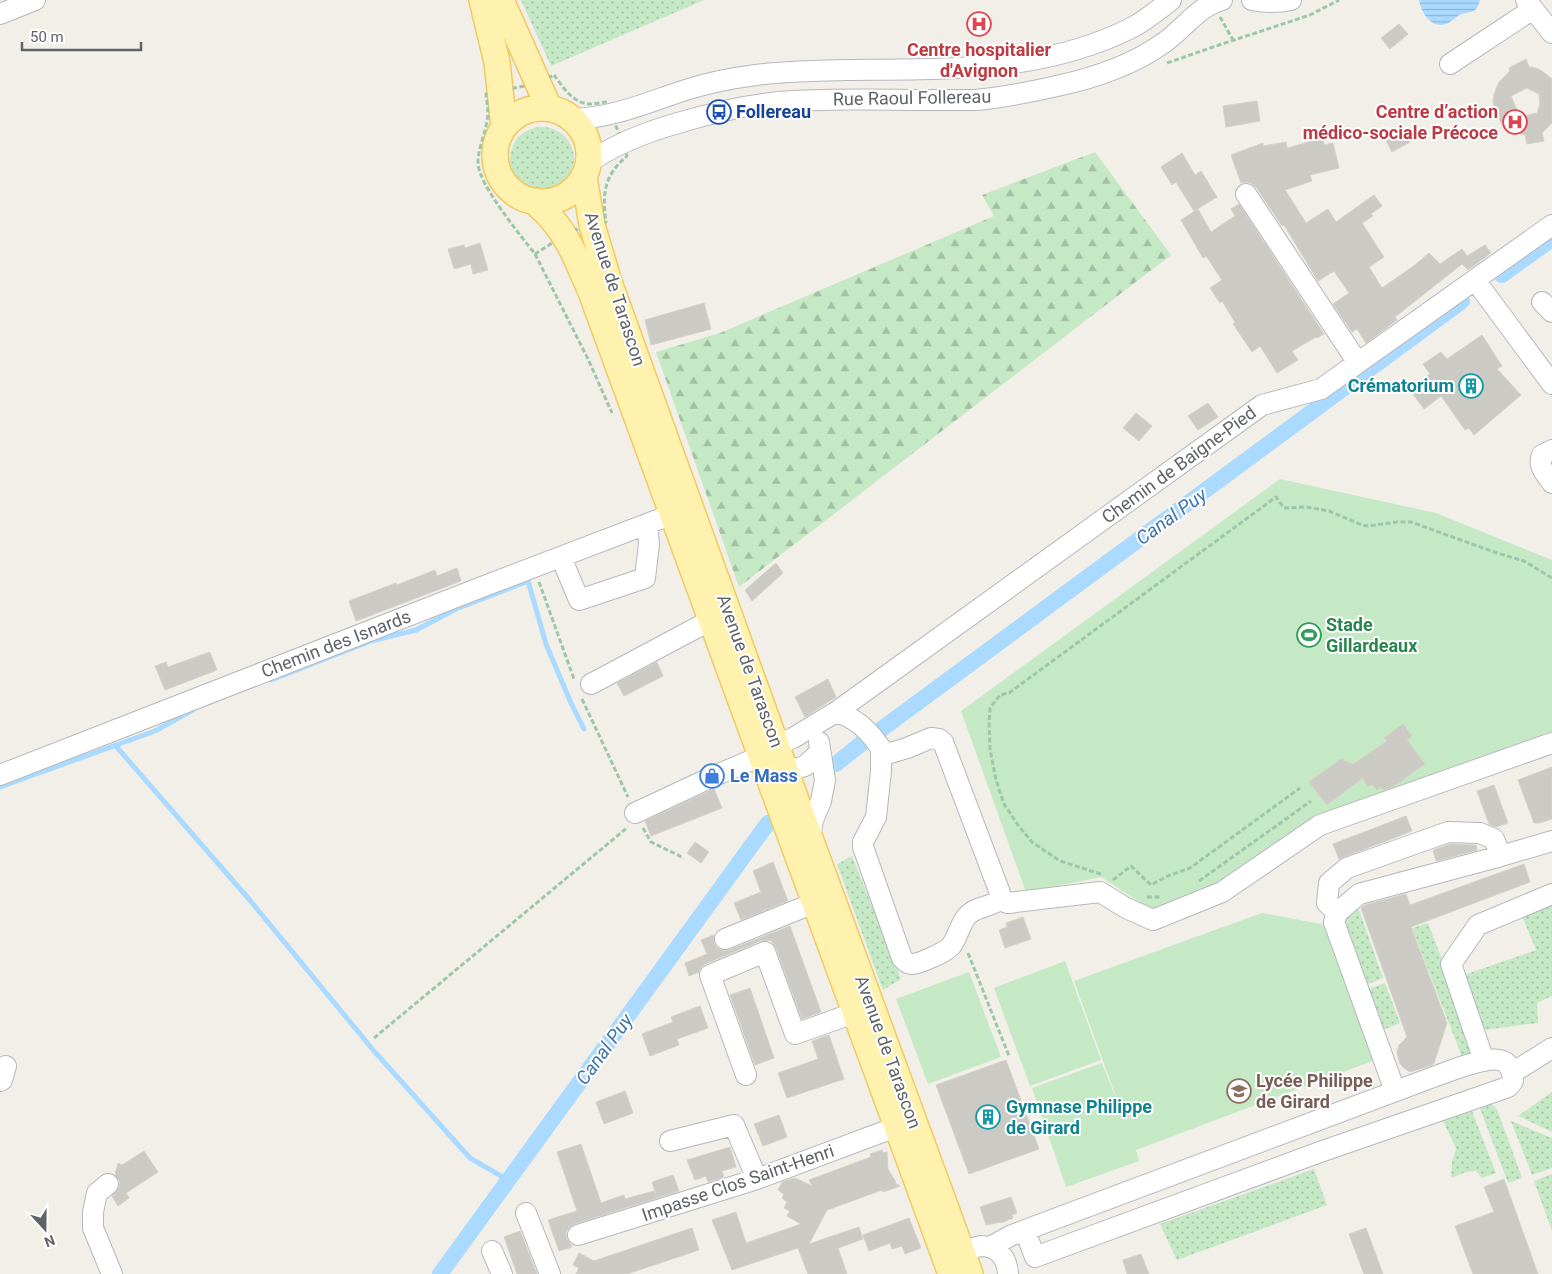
<svg xmlns="http://www.w3.org/2000/svg" width="1552" height="1274" font-family="Roboto,sans-serif">
  <style>
    .grass { fill: url(#grass-dots) }
    .forest { fill: url(#forest-firs) }
    .garden { fill: #c5e8c5 }
    .water { fill: url(#water-rules) }
    .lines { fill: none; stroke-linecap: round; stroke-linejoin: round }
    .stream { stroke: #aadaff; stroke-width: 5 }
    .canal { stroke: #aadaff; stroke-width: 16 }
    .building { fill: #cccac5; stroke: #d6d1c6; fill-rule: evenodd }
    .minor-casing { stroke: #b5b8bc; stroke-width: 22 }
    .major-casing { stroke: #f2c960; stroke-width: 28 }
    .path { stroke: #9cc7a9; stroke-width: 3; stroke-dasharray: 5 2.5; stroke-linecap: butt }
    .minor { stroke: #fff; stroke-width: 20 }
    .major { stroke: #fff2af; stroke-width: 25 }
    .labels { text-anchor: middle; stroke-width: 4; stroke-linejoin: round; paint-order: stroke }
    .health-label { font-size: 18px; font-weight: bold; fill: #be3a42; stroke: #fff }
    .street-label { font-size: 18px; fill: #5f6368; stroke: #fff }
    .transit-label { font-size: 18px; font-weight: bold; fill: #164399; stroke: #fff; text-anchor: start }
    .culture-label { font-size: 18px; font-weight: bold; fill: #0d838f; stroke: #fff; text-anchor: end }
    .leisure-label { font-size: 18px; font-weight: bold; fill: #27864d; stroke: #fff; text-anchor: start }
    .shop-label { font-size: 18px; font-weight: bold; fill: #366cbe; stroke: #fff; text-anchor: start }
    .education-label { font-size: 18px; font-weight: bold; fill: #785e54; stroke: #fff; text-anchor: start }
    .water-label { font-size: 19px; font-style: italic; fill: #4174aa; stroke: #fff }
  </style>
  <defs>
    <pattern id="grass-dots" width="8" height="8" patternUnits="userSpaceOnUse" patternTransform="scale(1.25)"><rect width="8" height="8" fill="#c5e8c5"/><path d="M2 2h.1M6 6h.1" fill="none" stroke="#a3c0a4" stroke-width="1.8" stroke-linecap="round"/></pattern>
    <pattern id="forest-firs" width="22" height="20" patternUnits="userSpaceOnUse" patternTransform="scale(1.25)"><rect width="22" height="20" fill="#c5e8c5"/><path d="M5 1l3.5 6h-7zM16 11l3.5 6h-7z" fill="#a3c0a4"/></pattern>
    <pattern id="water-rules" width="6" height="5" patternUnits="userSpaceOnUse" patternTransform="scale(1.25)"><rect width="6" height="5" fill="#aadaff"/><path d="M0 2.5h6" fill="none" stroke="#8eb4d2"/></pattern>
  </defs>
  <rect width="100%" height="100%" fill="#f1efe8"/>
  <!-- grass -->
  <path class="grass" d="M521 0H704L551 66Z
    M510 159a32 32 0 1 1 64 0a32 32 0 1 1-64 0Z
    M852 856 901 979 883 990 837 864Z
    M1552 902V996L1537 1003 1538 1023 1483 1030 1461 976 1536 950 1520 911Z
    M1358 907 1383 978 1361 987 1339 925 1343 913Z
    M1428 923 1475 1046V1053L1464 1062 1412 928Z
    M1385 983 1400 1023 1378 1032 1363 991Z
    M1552 1092V1132L1518 1116Z
    M1487 1101 1492 1104 1497 1109 1522 1178 1508 1183 1478 1103Z
    M1470 1106 1496 1173 1482 1178 1476 1171 1466 1172 1451 1178 1452 1162 1456 1148 1441 1117Z
    M1511 1121 1552 1138V1168L1532 1175Z
    M1314 1169 1327 1205 1177 1260 1160 1224Z
    M1552 1174V1231L1534 1181Z"/>
  <!-- forest -->
  <path class="forest" d="M1095 152 1171 255 739 587 656 352 720 333 994 216 982 195Z"/>
  <!-- garden -->
  <path class="garden" d="M1280 479 1436 513 1552 560V732L1454 766 1316 819 1217 886 1152 910 1101 877 1026 892 961 711Z
    M1262 913 1326 925 1375 1060 1136 1150 1139 1161 1066 1187 1032 1088 1102 1063 1123 1116 1074 981Z
    M1065 961 1101 1060 1030 1086 994 988Z
    M969 972 1001 1057 928 1084 896 999Z"/>
  <!-- water -->
  <path class="water" d="M1419 0H1480C1476 16 1470 10 1459 15 1455 18 1451 22 1446 24 1431 29 1421 12 1419 0Z"/>
  <g class="lines">
    <!-- stream -->
    <path class="stream" d="M271 680 371 641 416 630 456 609 528 581 546 644 571 703 584 729
      M115 745 248 898 374 1051 470 1158 508 1180
      M0 787 155 731 193 710"/>
    <!-- canal -->
    <path class="canal" d="M1502 275 1552 239
      M879 731 1462 301
      M836 764 862 743
      M440 1274 768 823"/>
  </g>
  <!-- building -->
  <path class="building" d="M1399 24 1408 34 1390 49 1381 38Z
    M1526 59 1529 67 1536 68 1542 71 1552 79V123L1542 133 1544 141 1527 144 1525 135 1509 130 1503 125 1497 117 1493 102 1494 94 1499 82 1510 71 1509 68ZM1527 88 1539 94 1540 104 1537 113 1520 117 1511 96Z
    M1257 101 1260 121 1226 127 1223 106Z
    M1402 129 1410 142 1392 152 1385 138Z
    M1323 138 1324 145 1333 143 1339 168 1310 175 1312 181 1285 190 1306 223 1328 209 1336 222 1374 195 1382 206 1371 214 1373 216 1362 223 1384 257 1369 267 1382 288 1415 265 1429 253 1440 264 1462 249 1467 256 1485 245 1491 253 1468 270 1462 264 1395 317 1397 320 1366 343 1357 329 1352 332 1333 304 1349 293 1334 271 1318 281 1284 225 1282 226 1256 187 1251 183 1246 182 1241 183 1231 155 1263 143V146L1286 142 1287 148Z
    M1182 153 1195 175 1201 171 1217 197 1194 211 1176 182 1172 185 1161 167Z
    M1239 204 1324 334 1317 338 1316 337 1292 351 1298 360 1277 373 1260 346 1252 352 1233 324 1235 322 1222 301 1220 303 1210 288 1222 280 1206 256 1203 258 1181 220 1198 209 1211 232 1235 216 1231 209Z
    M480 243 488 270 473 274 471 264 454 269 448 249 464 245 465 248Z
    M704 303 711 329 651 345 645 320Z
    M1482 335 1502 366 1497 369 1521 395 1474 435 1469 428 1465 430 1441 396 1424 409 1409 389 1430 374 1423 364 1441 352 1447 359Z
    M1208 403 1218 417 1198 430 1188 416Z
    M1136 413 1152 426 1139 441 1123 428Z
    M776 563 783 573 752 601 745 590Z
    M457 568 461 581 356 621 349 601 396 583 397 585 435 570 437 576Z
    M210 652 217 670 165 690 155 666 166 662 168 667Z
    M657 662 663 676 624 696 617 683Z
    M828 679 836 697 805 717 795 697Z
    M1403 724 1412 736 1407 740 1425 764 1394 786 1383 790 1381 787 1377 790 1372 784 1368 787 1362 778 1327 805 1309 782 1341 759 1353 764 1387 741 1384 738Z
    M1552 767V819L1539 823H1534L1518 780Z
    M1494 785 1508 823 1496 827 1489 824 1477 791Z
    M714 789 722 808 651 836 645 821Z
    M1406 816 1412 831 1339 859 1333 844Z
    M695 842 709 852 701 863 687 853Z
    M1450 844 1476 845 1477 850 1436 861 1433 850Z
    M773 862 788 901 741 920 734 903 761 892 753 871Z
    M1524 864 1530 882 1411 927 1447 1023 1434 1063 1432 1065 1410 1072 1404 1068 1400 1064 1397 1052 1399 1045 1407 1037 1361 908 1365 905 1406 894 1410 905Z
    M1023 917 1031 939 1005 948 999 930 1007 927 1006 923Z
    M790 926 821 1012 802 1019 776 948 771 940 760 941 705 964 701 967 699 972 689 976 685 963 707 954 701 940 714 935V943L717 948 723 951 729 950Z
    M750 988 774 1058 755 1065 730 995Z
    M700 1006 708 1028 677 1039 679 1045 650 1056 642 1034 673 1022 671 1017Z
    M829 1035 844 1079 787 1098 778 1073 818 1059 812 1041Z
    M1006 1060 1039 1149 969 1174 936 1085Z
    M625 1091 633 1113 604 1124 596 1102Z
    M779 1115 787 1137 763 1146 754 1124Z
    M581 1144 601 1203 624 1195 625 1199 654 1191 657 1198 574 1224 569 1227 566 1233 567 1239 572 1247 559 1251 548 1220 577 1211 557 1152Z
    M730 1147 736 1167 722 1171 724 1177 708 1182 706 1176 695 1180 687 1160Z
    M882 1150 883 1153 887 1152 888 1169 896 1182 895 1183 900 1186 883 1192 882 1190 827 1210 809 1244 859 1227 863 1239 838 1248 847 1274H808L798 1248 732 1270 712 1220 736 1212 746 1243 801 1224 787 1216 790 1211 784 1208 787 1202 782 1198 784 1194 778 1190 782 1182 795 1178 812 1186 809 1180 871 1157 870 1154Z
    M144 1151 158 1172 126 1193 129 1198 118 1206 112 1196 119 1188 120 1182 115 1175 118 1163 122 1165Z
    M673 1175 679 1191 657 1198 652 1182Z
    M1504 1179 1538 1274H1473L1455 1226 1494 1212 1484 1187Z
    M1011 1197 1017 1213 1012 1215 1013 1218 1001 1223V1222L986 1225 980 1207Z
    M909 1218 921 1248 905 1254 902 1246 892 1249 890 1243 869 1251 863 1235Z
    M692 1228 699 1250 627 1274H576L579 1268 573 1265 579 1253 594 1261Z
    M1366 1228 1383 1274H1364L1349 1234Z
    M520 1231 537 1274H517L504 1237Z
    M1141 1254 1149 1274H1127L1123 1260Z"/>
  <g class="lines">
    <!-- minor casing -->
    <g class="minor-casing">
      <path id="minor" d="M1252 0C1266 3 1277 3 1291 0
        M1526 0 1552 33
        M0 14 35 0
        M1450 64 1533 9
        M573 119C614 118 650 101 689 89 711 82 733 78 756 75 786 71 816 71 846 70 943 69 1042 73 1131 28 1145 21 1158 10 1171 0
        M588 163C615 144 646 132 678 123 715 112 754 103 793 101 840 98 890 100 937 100 950 100 962 100 975 100 1002 98 1030 92 1057 86 1094 78 1131 66 1162 44 1183 30 1198 6 1222 0
        M1246 194 1358 363
        M1475 280 1552 384
        M1542 302 1552 312
        M1552 450 1542 455C1537 466 1546 474 1552 483
        M566 569 579 600 645 578 649 544 647 524
        M591 684 711 620
        M836 712C849 716 860 723 869 733 876 740 879 748 887 754L907 748 931 738 939 739 943 742 1000 893 999 900C991 907 975 907 968 915 960 923 958 937 951 946 946 952 919 964 912 964 907 964 905 961 902 958L863 847V842L876 817 881 771V750
        M769 758 777 745 793 738 836 712 1262 405 1321 389 1552 225
        M0 775 487 585 673 514
        M635 813 712 777 761 756 774 768 785 769H795L805 766 820 752
        M810 838 813 820 821 801 825 780 819 742
        M999 900 1008 903 1100 892 1126 908 1153 920 1222 892 1320 825 1552 743
        M1337 913 1327 903 1329 883 1347 868 1448 832 1480 833 1494 839 1501 856
        M725 939 814 903
        M1484 1061 1451 964 1478 925 1552 894
        M1512 1073 1552 1048
        M746 1075 710 975 765 952 795 1034 854 1013
        M0 1081 2 1080 6 1066
        M1395 1091 1334 922 1337 913 1359 894 1501 856 1552 841
        M670 1141 734 1125 757 1179
        M108 1184 97 1193 93 1212V1228L112 1274
        M526 1213 550 1274
        M578 1235 757 1179 896 1127
        M990 1247 1012 1235 1436 1076C1450 1071 1485 1057 1499 1060 1509 1061 1513 1072 1513 1081L1508 1087 1320 1152 1035 1257 1025 1231
        M492 1251 502 1274
        M962 1252C968 1250 975 1247 981 1246 999 1246 1007 1258 1008 1274"/>
    </g>
    <!-- major casing -->
    <g class="major-casing">
      <path id="major" d="M482 0 497 62 504 127
        M501 0 549 108
        M495 155a47 47 0 1 1 94 0a47 47 0 1 1-94 0Z
        M584 177 592 225 609 282 800 811 970 1274
        M534 201C540 207 546 212 551 218 570 239 580 267 591 292L951 1274"/>
    </g>
    <!-- path -->
    <path class="path" d="M1220 17 1233 40
      M1167 63 1219 45 1310 15 1339 0
      M554 75C563 87 573 104 591 104 596 104 602 102 607 102L627 156C604 175 602 194 606 222L571 231 535 254C521 236 478 184 478 163 478 148 485 135 487 121 489 113 487 103 486 94L538 83Z
      M535 254 588 359 612 413
      M539 582 574 679
      M582 699 628 797
      M643 828 651 842 684 858
      M1101 874 1060 861 1032 842 1018 825 1004 804 996 780 990 749 989 722 990 708 1000 695 1009 693 1276 497 1284 508 1306 507 1329 511 1362 525 1368 526 1397 522H1411L1497 553 1524 561 1552 578
      M1113 880 1131 866 1151 885 1168 876 1190 868 1300 788
      M1199 881 1311 801
      M1147 897H1161
      M968 953 1009 1056
      M374 1038 628 827"/>
    <!-- minor -->
    <use href="#minor" class="minor"/>
    <!-- major -->
    <use href="#major" class="major"/>
  </g>
  <!-- icons -->
  <defs>
    <g id="hospital-ring" transform="scale(1.25)"><circle r="9.5" fill="#fff" stroke="#e0444e" stroke-width="1.5"/><path d="M-5-5h3v3.5h4V-5h3V5h-3V1.5h-4V5h-3Z" fill="#e0444e"/></g>
    <g id="bus-ring" transform="scale(1.25)"><circle r="9.5" fill="#fff" stroke="#1a4fb4" stroke-width="1.5"/><path d="M-5-6H5V4H4V6H2V4H-2V6H-4V4H-5ZM-3.5-4V0h7V-4ZM-3.5 1.2v1.5H-2V1.2ZM2 1.2v1.5H3.5V1.2Z" fill="#1a4fb4"/></g>
    <g id="building-ring" transform="scale(1.25)"><circle r="9.5" fill="#fff" stroke="#0f9aa8" stroke-width="1.5"/><path d="M-4-6H4V6H1V3H-1V6H-4ZM-2.5-4.3h1.7v1.8h-1.7ZM.8-4.3h1.7v1.8H.8ZM-2.5-1h1.7V.8h-1.7ZM.8-1h1.7V.8H.8Z" fill="#0f9aa8"/></g>
    <g id="stadium-ring" transform="scale(1.25)"><circle r="9.5" fill="#fff" stroke="#2e9e5b" stroke-width="1.5"/><path d="M0-5a6.5 5 0 1 0 0 10a6.5 5 0 1 0 0-10ZM-3.5-1.8h7v3.6h-7Z" fill="#2e9e5b"/></g>
    <g id="shop-ring" transform="scale(1.25)"><circle r="9.5" fill="#fff" stroke="#3f7fe0" stroke-width="1.5"/><path d="M-5-2.5h2.3a2.7 3.5 0 0 1 5.4 0H5L5.5 6h-11ZM-1.5-2.5h3a1.5 2.3 0 0 0-3 0Z" fill="#3f7fe0"/></g>
    <g id="school-ring" transform="scale(1.25)"><circle r="9.5" fill="#fff" stroke="#8d6e63" stroke-width="1.5"/><path d="M0-5L7-2L0 1L-7-2ZM-4 1L0 2.5L4 1V4Q0 6-4 4Z" fill="#8d6e63"/></g>
  </defs>
  <g fill-rule="evenodd">
    <use href="#hospital-ring" x="979" y="24"/>
    <use href="#bus-ring" x="719" y="112"/>
    <use href="#hospital-ring" x="1515" y="122"/>
    <use href="#building-ring" x="1471" y="386"/>
    <use href="#stadium-ring" x="1309" y="635"/>
    <use href="#shop-ring" x="712" y="776"/>
    <use href="#school-ring" x="1239" y="1091"/>
    <use href="#building-ring" x="988" y="1117"/>
  </g>
  <g class="labels">
    <!-- health labels -->
    <g class="health-label">
      <text x="979" y="56">Centre hospitalier<tspan x="979" dy="21">d'Avignon</tspan></text>
      <text x="1498" y="118" text-anchor="end">Centre d’action<tspan x="1498" dy="21">médico-sociale Précoce</tspan></text>
    </g>
    <!-- street labels -->
    <g class="street-label">
      <text transform="translate(912 98) rotate(-1)" y="6">Rue Raoul Follereau</text>
      <text transform="translate(615 289) rotate(72)" y="6">Avenue de Tarascon</text>
      <text transform="translate(1179 465) rotate(-36)" y="6">Chemin de Baigne-Pied</text>
      <text transform="translate(336 644) rotate(-21)" y="6">Chemin des Isnards</text>
      <text transform="translate(750 671) rotate(70)" y="6">Avenue de Tarascon</text>
      <text transform="translate(888 1052) rotate(70)" y="6">Avenue de Tarascon</text>
      <text transform="translate(738 1183) rotate(-19)" y="6">Impasse Clos Saint-Henri</text>
    </g>
    <!-- transit labels -->
    <g class="transit-label">
      <text x="736" y="118">Follereau</text>
    </g>
    <!-- culture labels -->
    <g class="culture-label">
      <text x="1454" y="392">Crématorium</text>
      <text x="1006" y="1113" text-anchor="start">Gymnase Philippe<tspan x="1006" dy="21">de Girard</tspan></text>
    </g>
    <!-- leisure labels -->
    <g class="leisure-label">
      <text x="1326" y="631">Stade<tspan x="1326" dy="21">Gillardeaux</tspan></text>
    </g>
    <!-- shop labels -->
    <g class="shop-label">
      <text x="730" y="782">Le Mass</text>
    </g>
    <!-- education labels -->
    <g class="education-label">
      <text x="1256" y="1087">Lycée Philippe<tspan x="1256" dy="21">de Girard</tspan></text>
    </g>
    <!-- water labels -->
    <g class="water-label">
      <text transform="translate(1171 516) rotate(-36)" y="7">Canal Puy</text>
      <text transform="translate(604 1049) rotate(-54)" y="7">Canal Puy</text>
    </g>
  </g>
  <!-- north arrow -->
  <g transform="translate(45 1229) rotate(159)" stroke="#ffffff" stroke-width="4" paint-order="stroke">
  <path d="M0-4L9 19L0 12L-9 19Z" fill="#5f6368"/>
  <text y="-8" font-size="14" font-weight="bold" text-anchor="middle" fill="#5f6368">N</text>
  </g>
  <!-- scale -->
  <path d="M22 42v8h119v-8" fill="none" stroke="#5f6368" stroke-width="2.5"/>
  <text x="30" y="42" font-size="15" fill="#5f6368" stroke="#ffffff" stroke-width="4" paint-order="stroke">50 m</text>
</svg>
